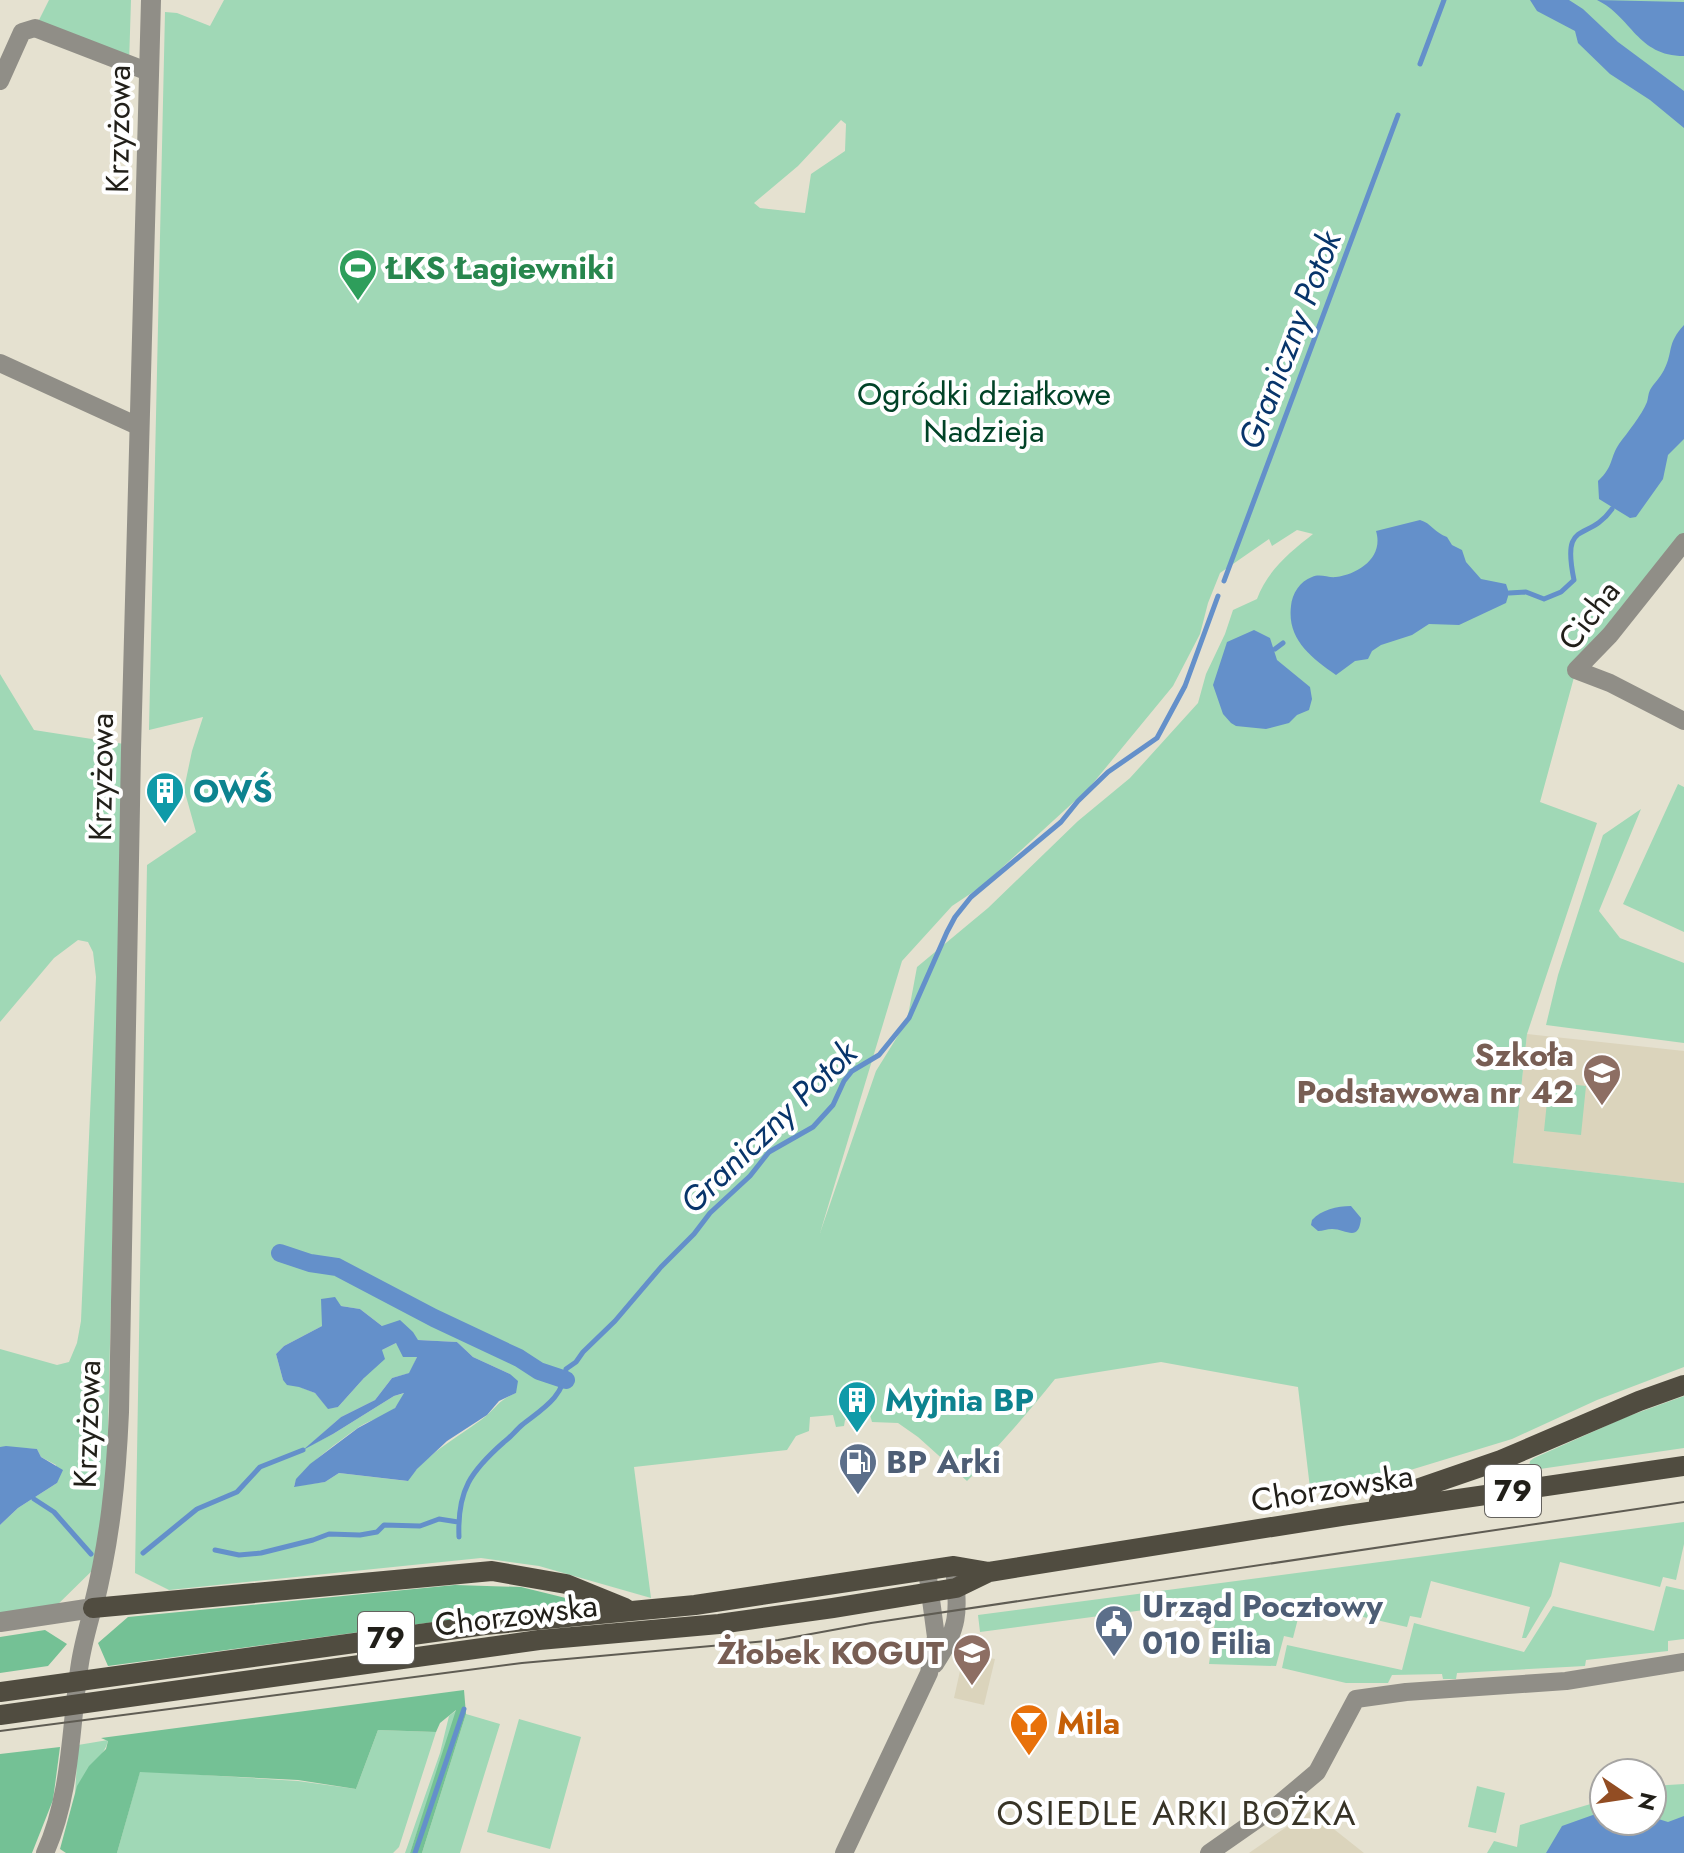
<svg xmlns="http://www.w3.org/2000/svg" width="1684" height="1853" font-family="Jost,sans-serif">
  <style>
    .built { fill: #dbd4bc }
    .green { fill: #a0d8b6; fill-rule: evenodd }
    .forest { fill: #74c195 }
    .water { fill: #6490ca }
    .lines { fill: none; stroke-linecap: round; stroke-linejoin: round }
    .stream { stroke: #6490ca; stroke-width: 5 }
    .canal { stroke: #6490ca; stroke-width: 18 }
    .minor { stroke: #908e87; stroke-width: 18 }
    .tertiary { stroke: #908e87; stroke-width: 20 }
    .primary { stroke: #504c40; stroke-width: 20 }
    .tram { stroke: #5f5c53; stroke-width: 2 }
    .labels { text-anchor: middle; stroke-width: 8; stroke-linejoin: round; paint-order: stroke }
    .shield { fill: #fff; stroke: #64625e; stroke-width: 2 }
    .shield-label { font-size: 30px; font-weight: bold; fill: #211f19 }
    .street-label { font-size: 32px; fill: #211f19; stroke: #fff }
    .leisure-label { font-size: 32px; font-weight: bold; fill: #27864d; stroke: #fff; text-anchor: start }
    .park-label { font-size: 32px; fill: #014327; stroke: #fff }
    .culture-label { font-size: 32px; font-weight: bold; fill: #0d838f; stroke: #fff; text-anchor: start }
    .education-label { font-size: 32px; font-weight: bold; fill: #785e54; stroke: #fff; text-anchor: end }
    .service-label { font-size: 32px; font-weight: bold; fill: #4e5e75; stroke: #fff; text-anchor: start }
    .food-label { font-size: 32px; font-weight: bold; fill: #c56008; stroke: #fff; text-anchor: start }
    .water-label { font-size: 34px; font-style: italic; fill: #08356b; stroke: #fff }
    .neighbourhood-label { font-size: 34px; letter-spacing: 2px; fill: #383427; stroke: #fff }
  </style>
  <rect width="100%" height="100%" fill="#e5e1d0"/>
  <!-- built -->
  <path class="built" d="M1527 1034 1684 1051V1183L1513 1163Z
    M964 1653 995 1659 984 1705 954 1698Z
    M1311 1811 1364 1853H1249L1279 1832Z"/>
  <!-- green -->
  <path class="green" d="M49 0H131L129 64 35 28Z
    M224 0H1684V542L1576 670 1540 802 1597 823 1527 1034 1513 1163 1684 1183V1367L1597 1400 1512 1439 1394 1475 1310 1488 1298 1387 1161 1362 1055 1379C1036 1403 1017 1425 997 1447 986 1459 979 1470 967 1481L918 1437 898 1423 872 1422 870 1415 845 1420 844 1426 836 1427 833 1415 810 1417 809 1431 796 1436 787 1450 634 1467 651 1598 539 1566 481 1558 169 1590 135 1573 147 865 196 832 184 789 192 751 203 717 149 730 165 12 177 13 210 26ZM841 120 846 124 845 151 811 174 805 213 760 208 754 203 798 166ZM1297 530 1313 534C1290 552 1267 571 1257 599L1233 610 1225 634 1206 674 1198 703 1130 778 1078 821 988 908 917 967 907 1021 876 1071 820 1233 902 961 952 906 982 886 1089 788 1173 686 1200 634 1208 603 1220 573 1269 539 1272 546ZM341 1306 360 1309 382 1326 418 1340 457 1342 473 1357 510 1374 516 1393C498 1401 499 1405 486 1416 457 1439 431 1449 407 1481L339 1473 325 1482 294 1486C298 1470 345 1437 359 1427 370 1420 384 1417 394 1409 398 1405 402 1398 405 1393L394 1396 333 1434 307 1447 341 1417 375 1400 392 1378 410 1373 417 1357 411 1356 396 1343 382 1350 364 1378 338 1407 328 1408 315 1393 283 1380 276 1354 284 1346 322 1326Z
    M0 674 34 730 124 744 105 1558 49 1613 0 1622V1525L18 1508 57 1483 56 1465 41 1457 37 1449 0 1447V1349L57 1365 69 1362 77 1343 81 1321 96 977 93 952 88 942 78 940 54 958 0 1022Z
    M1678 784 1684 787V932L1623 904Z
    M1641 809 1599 911 1620 938 1684 963V1043L1546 1025 1558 975 1603 835Z
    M1549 1082 1586 1086 1581 1135 1544 1131Z
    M1684 1396V1448L1533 1470 1529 1468 1530 1461 1534 1458 1626 1417Z
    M1684 1522V1544L1676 1580 1663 1577 1660 1587 1560 1562 1551 1596 1526 1638H1522L1530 1607 1431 1581 1421 1618 1410 1616 1407 1627 1302 1603 1293 1638 1284 1636 1276 1666 1209 1664 1218 1600 980 1632 978 1615Z
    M1666 1586 1684 1590V1639L1668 1641V1651L1586 1660 1585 1666 1457 1673 1456 1679H1443L1442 1674 1392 1675 1388 1683H1346L1282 1668 1287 1645 1402 1670 1414 1623 1524 1652 1553 1606 1654 1631Z
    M458 1709 410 1853H405L440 1753 449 1716Z
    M466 1714 500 1724 460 1853H422Z
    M519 1719 581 1737 550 1849 487 1832Z
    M378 1730 436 1732 399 1847 393 1853H117L140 1771 298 1781 356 1789Z
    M108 1740C105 1759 80 1771 75 1795L78 1745Z
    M1684 1784V1853H1487L1494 1841 1517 1847 1520 1825 1604 1800V1821H1652V1786Z
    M1477 1786 1505 1793 1496 1833 1468 1827Z"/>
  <!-- forest -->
  <path class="forest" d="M455 1585 521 1587 582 1602 108 1666 98 1643 128 1617Z
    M45 1630 67 1644 48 1666 0 1673V1637Z
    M464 1690 466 1714 422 1853H410L456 1710 440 1723 436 1732 378 1730 356 1789 298 1780 140 1772 117 1853H66L60 1849 77 1786 89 1766 106 1749 108 1741 101 1738Z
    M60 1747 53 1800 32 1853H0V1754Z"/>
  <!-- water -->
  <path class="water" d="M1530 0H1569L1583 9 1618 42 1684 91V128L1650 100 1610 74 1578 43 1575 31 1537 11Z
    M1597 0 1684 2V56C1637 56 1632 17 1597 0Z
    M1684 325V439L1668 455 1663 479 1636 517 1630 518 1599 499 1598 481C1614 466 1610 457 1619 444 1627 433 1642 415 1647 402 1648 399 1648 394 1650 390 1654 383 1660 378 1664 370 1674 350 1666 345 1684 325Z
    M1420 520C1431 523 1435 533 1447 537L1452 545 1462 550 1466 562 1481 579 1506 584 1509 593 1506 603 1459 625 1429 624 1412 635 1381 645 1372 651 1368 659 1355 661 1336 675C1310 657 1287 639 1291 606 1292 594 1300 581 1312 577 1320 573 1328 578 1336 577 1359 574 1384 557 1376 531Z
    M1254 630 1270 638 1277 660 1310 687 1312 699 1309 710 1297 715 1289 723 1266 729 1236 726 1231 723 1223 714 1213 685 1227 642Z
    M1351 1206 1361 1218C1359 1243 1346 1229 1332 1229 1327 1229 1323 1231 1318 1231L1311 1225 1312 1220C1321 1210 1337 1206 1351 1206Z
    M335 1297 341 1306 360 1309 382 1326 400 1320 413 1332 418 1340 457 1342 473 1357 510 1374 518 1381 516 1393 499 1401 487 1415 447 1441 417 1469 408 1481 339 1473 325 1482 294 1487 296 1479 310 1464 358 1428 395 1408 404 1393 394 1396 333 1434 303 1450 341 1417 375 1400 392 1378 409 1373 417 1357H403L396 1343 382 1350 385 1359 364 1378 338 1407 328 1409 315 1393 299 1387 287 1385 283 1380 276 1354 284 1346 322 1326 321 1299Z
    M6 1446 37 1449 41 1457 63 1470 57 1483 18 1508 0 1525V1447Z
    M1604 1811V1821H1652V1817L1668 1822 1684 1816V1853H1546L1562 1826Z"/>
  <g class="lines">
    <!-- stream -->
    <path class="stream" d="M1420 64 1444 0
      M1224 581 1398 115
      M1509 593 1526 592 1544 599 1561 592 1574 580C1561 517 1588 543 1612 509
      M1275 649 1283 643
      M34 1499 54 1512 91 1554
      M459 1537C457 1490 471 1471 504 1442 511 1437 516 1430 522 1425 542 1409 564 1397 566 1369L576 1362 583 1352 615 1321 661 1267 694 1234 710 1213 750 1176 769 1152 813 1127 833 1105 844 1081 852 1071 879 1055 909 1018 947 932 955 917 971 897 1061 822 1078 801 1108 772 1157 738 1185 686 1218 596
      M215 1550 239 1555 261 1553 313 1540 329 1534 360 1535 377 1532 384 1525 420 1526 439 1519 458 1522
      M143 1553 197 1509 237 1492 260 1467 303 1450
      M415 1853 464 1709"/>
    <!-- canal -->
    <path class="canal" d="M280 1253 310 1263 337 1267 434 1318 519 1358 539 1371 566 1380"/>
    <!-- minor -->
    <path class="minor" d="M0 81 22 32 35 28 149 72
      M0 363 140 427
      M1684 542 1610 635 1576 670 1610 683 1684 721
      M935 1664C961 1625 958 1611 954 1566
      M45 1853C72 1793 70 1727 80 1663 83 1644 88 1626 93 1608
      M844 1853 929 1673 936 1637 927 1570
      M1209 1853 1279 1804 1317 1772 1356 1699 1406 1692 1566 1681 1684 1662"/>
    <!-- tertiary -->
    <path class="tertiary" d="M0 1622 93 1608C110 1540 116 1481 119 1412L131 750 151 0"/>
    <!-- primary -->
    <path class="primary" d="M1379 1502 1501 1460 1639 1401 1684 1385
      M93 1608 492 1571 566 1584 625 1608
      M0 1692 485 1625 695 1605 954 1566 989 1572
      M0 1715 539 1640 719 1624 833 1608 956 1588 989 1572 1341 1516 1684 1466"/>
    <!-- tram -->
    <path class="tram" d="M0 1731 522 1663 778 1640 871 1623 1684 1502"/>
  </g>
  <!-- icons -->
  <defs>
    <g id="stadium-pin" transform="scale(2)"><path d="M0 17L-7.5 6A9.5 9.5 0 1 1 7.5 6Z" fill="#2e9e5b" stroke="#fff"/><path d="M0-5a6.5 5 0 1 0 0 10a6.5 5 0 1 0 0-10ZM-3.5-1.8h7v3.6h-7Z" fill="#fff"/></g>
    <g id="building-pin" transform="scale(2)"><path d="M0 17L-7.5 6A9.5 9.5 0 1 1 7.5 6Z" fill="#0f9aa8" stroke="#fff"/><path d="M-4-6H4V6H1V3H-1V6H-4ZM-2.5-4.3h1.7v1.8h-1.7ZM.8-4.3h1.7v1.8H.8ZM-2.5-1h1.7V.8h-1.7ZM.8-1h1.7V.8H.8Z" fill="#fff"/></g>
    <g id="school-pin" transform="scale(2)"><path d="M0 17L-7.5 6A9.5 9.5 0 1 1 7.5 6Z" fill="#8d6e63" stroke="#fff"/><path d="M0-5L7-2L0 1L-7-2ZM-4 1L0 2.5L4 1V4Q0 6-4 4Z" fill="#fff"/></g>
    <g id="fuel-pin" transform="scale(2)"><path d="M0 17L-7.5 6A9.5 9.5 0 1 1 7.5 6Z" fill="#5c6f8a" stroke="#fff"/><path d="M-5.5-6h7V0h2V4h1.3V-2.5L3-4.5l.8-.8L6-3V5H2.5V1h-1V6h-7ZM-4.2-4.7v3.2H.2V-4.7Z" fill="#fff"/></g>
    <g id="civic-pin" transform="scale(2)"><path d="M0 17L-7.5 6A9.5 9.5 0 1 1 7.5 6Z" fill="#5c6f8a" stroke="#fff"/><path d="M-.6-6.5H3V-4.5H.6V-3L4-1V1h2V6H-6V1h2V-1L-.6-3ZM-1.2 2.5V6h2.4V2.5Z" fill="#fff"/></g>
    <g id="bar-pin" transform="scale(2)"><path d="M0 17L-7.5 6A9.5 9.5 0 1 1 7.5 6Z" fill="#e8710a" stroke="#fff"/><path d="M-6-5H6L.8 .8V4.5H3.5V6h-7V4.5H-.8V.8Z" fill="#fff"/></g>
  </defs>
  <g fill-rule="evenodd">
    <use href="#stadium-pin" x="358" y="268"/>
    <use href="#building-pin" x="165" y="791"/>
    <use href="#school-pin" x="1602" y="1073"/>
    <use href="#building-pin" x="857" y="1400"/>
    <use href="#fuel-pin" x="858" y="1462"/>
    <use href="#civic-pin" x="1114" y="1624"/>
    <use href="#school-pin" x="972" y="1653"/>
    <use href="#bar-pin" x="1029" y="1723"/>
  </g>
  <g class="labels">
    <!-- shield labels -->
    <g class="shield">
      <rect x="1485" y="1465" width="56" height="52" rx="6"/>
      <rect x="358" y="1612" width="56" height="52" rx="6"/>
    </g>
    <g class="shield-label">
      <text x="1513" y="1501">79</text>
      <text x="386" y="1648">79</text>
    </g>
    <!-- street labels -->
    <g class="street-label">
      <text transform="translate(118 129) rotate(-89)" y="11">Krzyżowa</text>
      <text transform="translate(1589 615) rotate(-52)" y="11">Cicha</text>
      <text transform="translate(101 777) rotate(-89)" y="11">Krzyżowa</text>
      <text transform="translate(87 1424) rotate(-88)" y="11">Krzyżowa</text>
      <text transform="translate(1332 1488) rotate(-9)" y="11">Chorzowska</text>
      <text transform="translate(516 1615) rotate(-7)" y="11">Chorzowska</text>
    </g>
    <!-- leisure labels -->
    <g class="leisure-label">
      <text x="386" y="279">ŁKS Łagiewniki</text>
    </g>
    <!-- park labels -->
    <g class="park-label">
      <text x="984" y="405">Ogródki działkowe<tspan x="984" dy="37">Nadzieja</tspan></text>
    </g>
    <!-- culture labels -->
    <g class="culture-label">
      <text x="193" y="802">OWŚ</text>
      <text x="885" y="1411">Myjnia BP</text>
    </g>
    <!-- education labels -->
    <g class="education-label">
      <text x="1574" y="1066">Szkoła<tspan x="1574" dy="37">Podstawowa nr 42</tspan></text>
      <text x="944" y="1664">Żłobek KOGUT</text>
    </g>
    <!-- service labels -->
    <g class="service-label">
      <text x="886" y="1473">BP Arki</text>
      <text x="1142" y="1617">Urząd Pocztowy<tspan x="1142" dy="37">010 Filia</tspan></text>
    </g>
    <!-- food labels -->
    <g class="food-label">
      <text x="1057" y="1734">Mila</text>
    </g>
    <!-- water labels -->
    <g class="water-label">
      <text transform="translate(1289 340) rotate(-69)" y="12">Graniczny Potok</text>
      <text transform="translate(768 1127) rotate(-44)" y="12">Graniczny Potok</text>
    </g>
    <!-- neighbourhood labels -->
    <g class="neighbourhood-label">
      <text x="1177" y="1825">OSIEDLE ARKI BOŻKA</text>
    </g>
  </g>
  <!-- north arrow -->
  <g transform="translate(1628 1797) rotate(103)"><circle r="38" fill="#ffffff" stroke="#a6a5a3" stroke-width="2"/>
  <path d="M0-6L14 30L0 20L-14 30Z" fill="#924d23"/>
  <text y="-12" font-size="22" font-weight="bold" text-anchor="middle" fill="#211f19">N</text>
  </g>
</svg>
